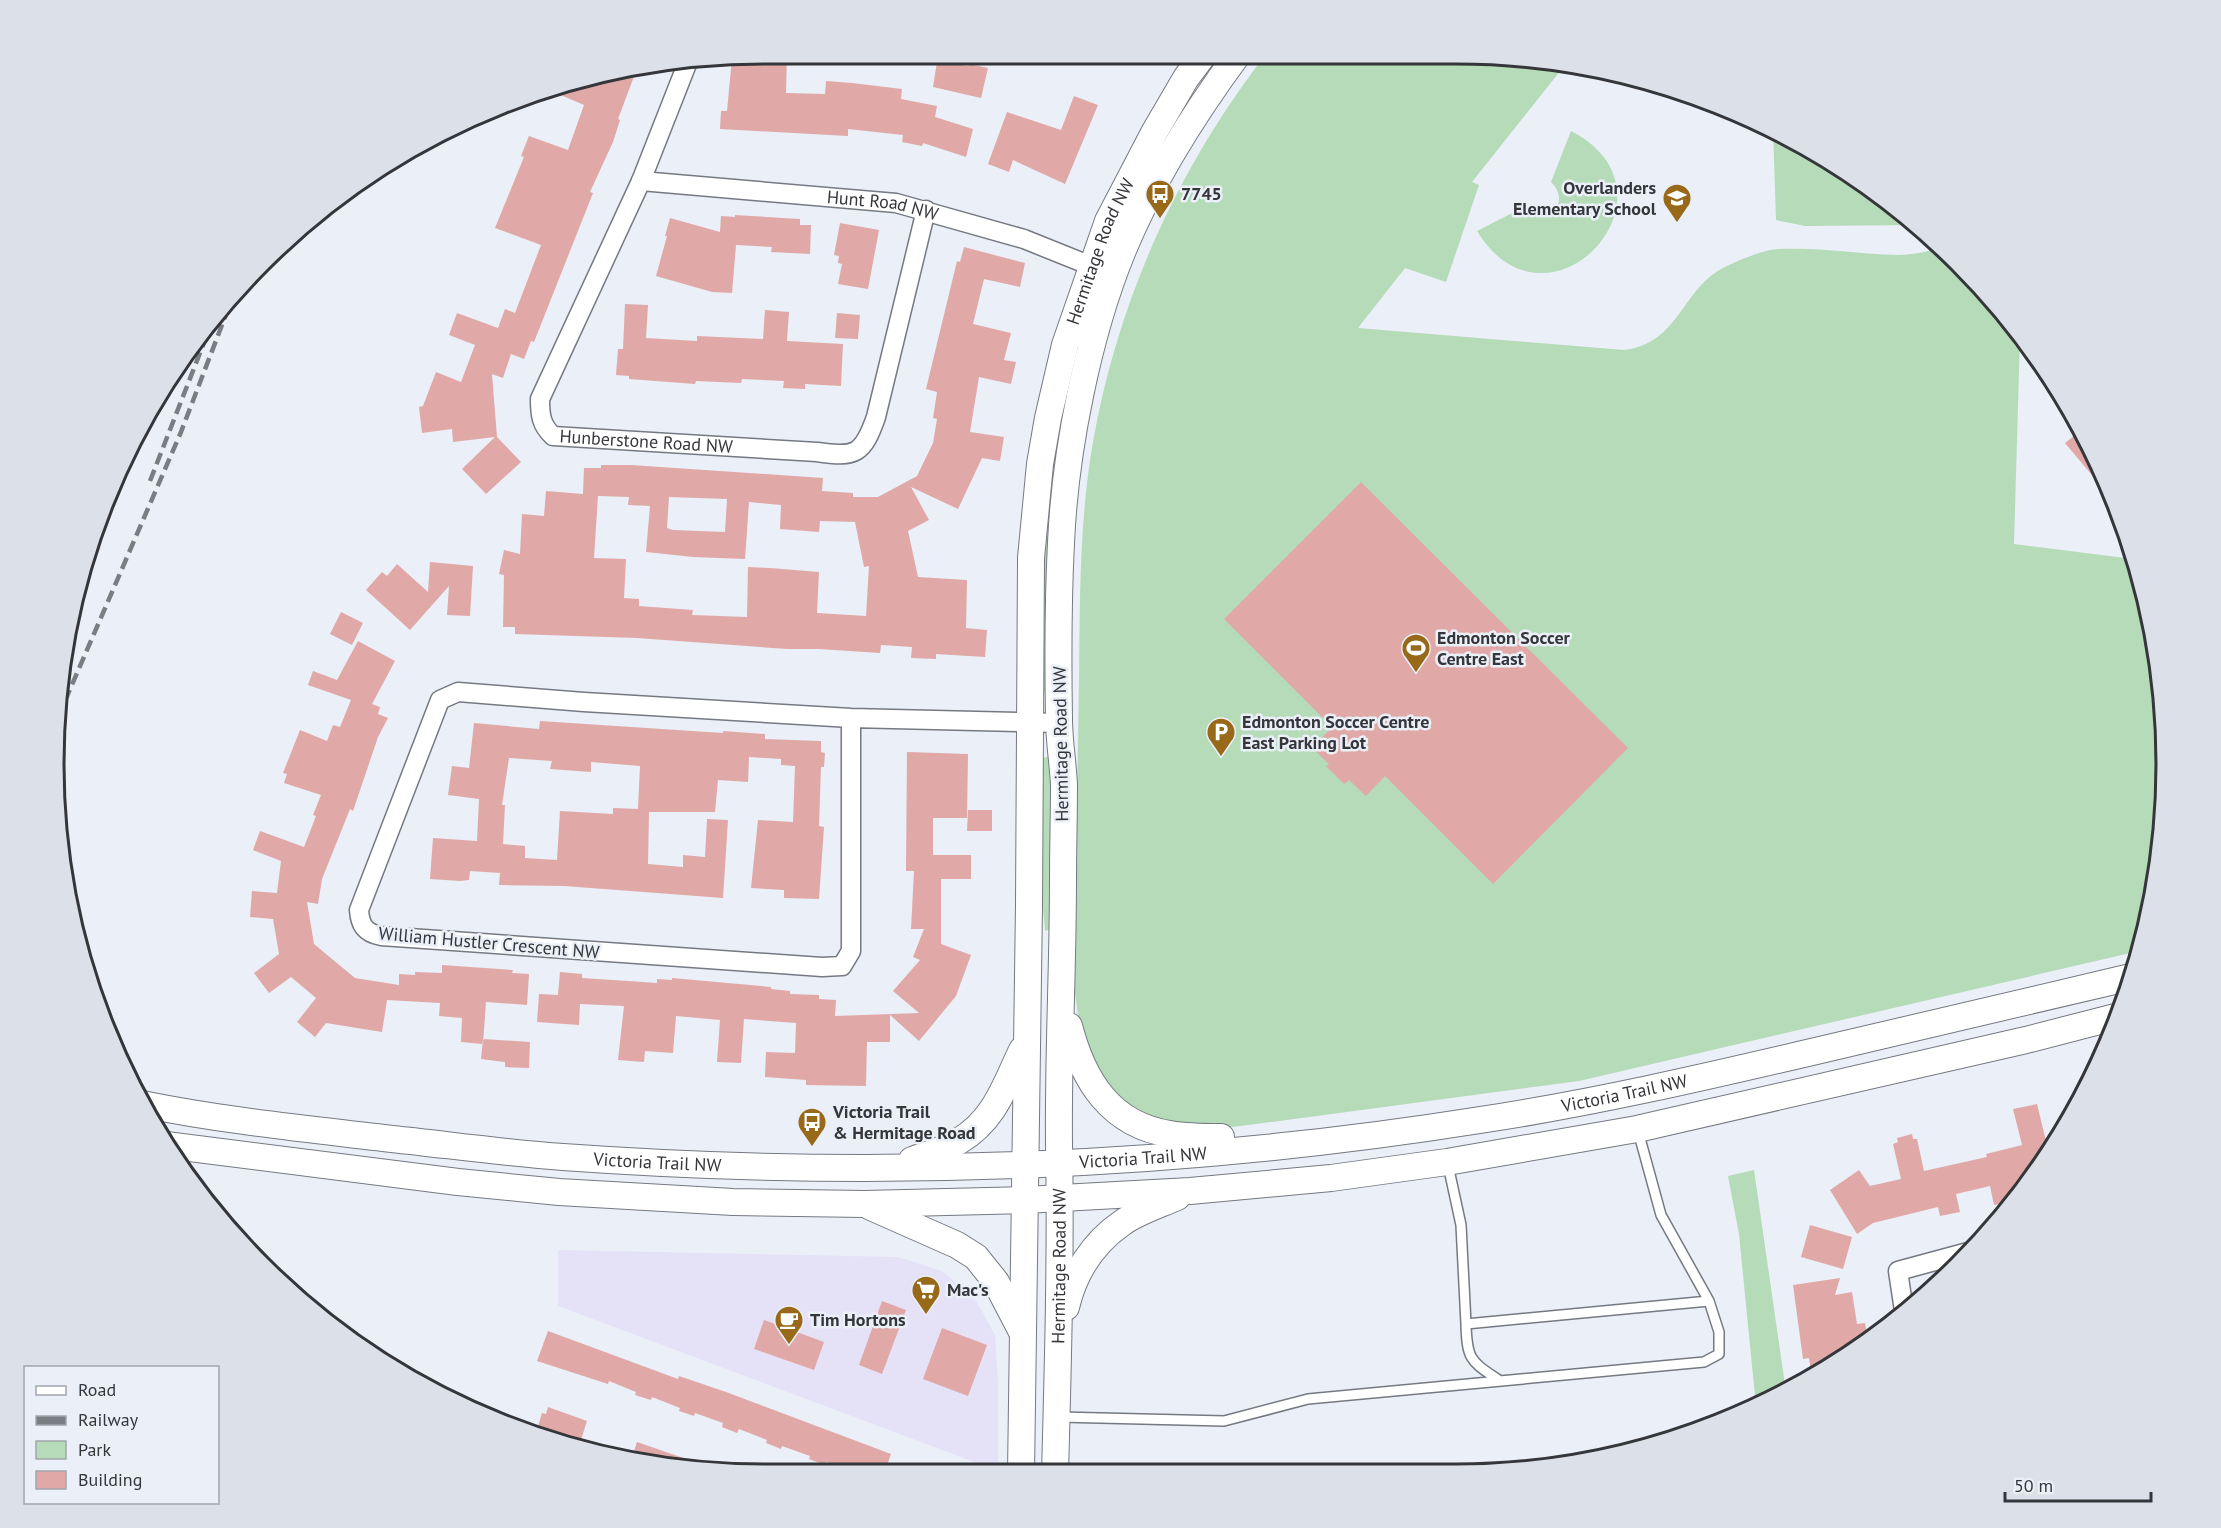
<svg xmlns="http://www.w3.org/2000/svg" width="2221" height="1528" font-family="'PT Sans',sans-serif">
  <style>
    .commercial { fill: #e5e1f7 }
    .green { fill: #b5dbb8 }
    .building { fill: #e0a9a7; fill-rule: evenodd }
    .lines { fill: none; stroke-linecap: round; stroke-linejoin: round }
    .lane-casing { stroke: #757981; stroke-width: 12 }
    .street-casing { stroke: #757981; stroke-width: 21 }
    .secondary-casing { stroke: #757981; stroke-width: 28 }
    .lane { stroke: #fff; stroke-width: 9 }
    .street { stroke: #fff; stroke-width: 18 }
    .secondary { stroke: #fff; stroke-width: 26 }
    .rail { stroke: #7a7d82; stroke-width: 4.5; stroke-dasharray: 12 6; stroke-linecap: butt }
    .labels { text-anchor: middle; stroke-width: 5; stroke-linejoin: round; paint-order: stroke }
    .poi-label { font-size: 18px; font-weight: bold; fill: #35363a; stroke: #eaeff8; text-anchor: start }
    .street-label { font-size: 18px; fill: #35363a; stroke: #eaeff8 }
    .rim { fill: none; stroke: #35363a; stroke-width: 3 }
  </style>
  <rect width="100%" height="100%" fill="#eaeff8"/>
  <!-- commercial -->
  <path class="commercial" d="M558 1250 898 1257 942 1271 975 1299 995 1335 998 1383V1471L558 1306Z"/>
  <!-- green -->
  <path class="green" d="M1266 54H1457L1565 65 1472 182 1479 185 1446 282 1405 268 1358 328 1624 350C1681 343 1681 287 1727 266 1739 260 1766 249 1779 249 1818 247 1858 254 1898 255 1913 255 1928 251 1943 248L1959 262 2020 336 2014 544 2133 559 2153 626 2167 764 2153 903 2139 951 1579 1081 1241 1126 1201 1130 1157 1119 1128 1103 1099 1076 1080 1029 1075 994C1076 891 1077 787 1079 683 1080 602 1079 522 1093 442 1118 300 1178 168 1266 54Z
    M1773 128 1889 201 1917 225 1805 226 1776 220Z
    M1571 131C1691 193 1548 347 1477 231L1526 206C1545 229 1573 203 1551 182Z
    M1090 298 1050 693 1041 692 1042 574 1056 429Z
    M1048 757 1052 772 1051 929 1045 931 1040 875V758Z
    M1754 1170 1786 1392 1771 1401 1756 1406 1739 1234 1728 1176Z"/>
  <!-- building -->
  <path class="building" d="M764 54H787L786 93 825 94 826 81 852 83 902 89 901 99 937 106 935 117 973 129 966 157 923 143 922 146 902 142 903 135 848 129V136L720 129 721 111H727L732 58Z
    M937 62 969 66V64L988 68 981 98 933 87Z
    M636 71 618 119 620 120 613 142 590 192 593 193 534 342 531 341 524 359 511 354 503 378 492 374 497 437 521 462 486 494 462 469 495 437 453 442 452 429 422 433 419 407 423 406 436 372 461 382 475 345 449 335 457 313 498 328 505 309 515 313 541 245 495 228 524 157 521 156 529 136 568 150 584 105 549 90 580 78Z
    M1074 96 1098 105 1065 184 1013 160 1009 172 988 164 1007 112 1061 130Z
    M735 215 800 219V225H811L810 254 771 252 772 247 736 245 732 293 712 292 656 276 667 236H665L670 218 720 232 721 216 735 217Z
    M840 223 879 230 868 289 838 284 842 264 838 263 839 256 834 255Z
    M964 247 1025 263 1020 287 984 279 973 324 1011 333 1004 360 1016 362 1011 384 979 377 970 432 1004 437 1000 461 982 458 958 509 911 487 929 520 908 531 918 577 967 580 966 628 987 630 985 657 936 654V659L911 658 912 647 881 645 880 653 819 649H787L637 638 515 634V627H503L504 575 499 574 504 550 520 554 522 514 544 516 546 491 583 494 584 468H601V465H631L823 478 822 491 853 493V497H878L917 476 933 443 937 419 933 418 937 392 926 389 957 261 960 262ZM598 496 629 497 628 505 650 506 646 552 693 557 745 559 749 502 781 505 780 529 819 532 820 521 855 522 864 567 869 566 866 616 817 613 819 572 770 568 748 567 747 617 692 615 693 610 639 606V599L624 598 626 559 594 558ZM669 497 727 499 725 532 673 530 667 528Z
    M625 304 648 305 646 338 697 341V336L763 339 765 310 789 312 787 341 843 344 841 386 805 384V389L783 388 784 381 742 379 741 383 696 381 695 384 629 379V376L616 375 618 349H623Z
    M837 313 860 315 858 339 835 338Z
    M2080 431 2108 483 2102 487 2065 443Z
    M1361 482 1628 748 1493 884 1385 776 1366 796 1349 780 1344 784 1326 766 1329 764 1312 748 1332 727 1224 619Z
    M430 562 473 566 470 616 447 615 449 586 410 630 366 590 382 572 387 576 397 564 428 592Z
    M341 612 363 623 352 645 330 634Z
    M358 641 395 661 372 704 380 707 378 714 388 718 378 737 353 811 350 809 322 879 318 904 307 902 314 944 355 978 399 985V974L415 975V972L442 973V965L513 970 512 973 529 974 527 1005 486 1002 483 1044 461 1042 462 1018 439 1016 440 1003 387 1000 382 1032 326 1023 315 1037 297 1022 316 998 291 977 269 993 254 973 279 954 273 919 250 917 252 891 277 893 281 861 253 850 260 831 304 847 316 816 313 815 321 795 284 783 287 774 283 773 300 730 327 741 333 725 340 727 351 700 308 685 313 671 337 680Z
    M540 721 723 733V731L765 734V739L821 741V752L825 753 824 767H821L819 826 824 827 819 899 784 898V890L751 888 758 820 793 822 795 766 781 765V759L749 757 748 782 718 780 715 812H649L648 864 683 867V855L705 857 707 819 728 820 723 898 564 886 499 885 500 873 470 871 469 880 460 881 430 879 433 838 477 841 479 799 448 795 452 766 469 768 474 723 539 729ZM509 758 552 761 550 769 591 772V762L640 766 638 809 613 808V814L560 811 557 860 525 858V846L503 844 505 805H502Z
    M907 752 968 754 967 818H933V855H971V879H941V944L971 955 956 996 919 1041 890 1015V1042H867L866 1086 806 1085V1080L765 1077 766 1052 795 1053 796 1023 744 1019 741 1063 717 1062 720 1020 676 1016 673 1053 645 1051 644 1062 618 1060 624 1006 580 1004 579 1025 537 1022 539 994 558 995 560 972 582 974V978L628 981 657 983V979L672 980V978L771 987V989L790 991V994L819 995V999L836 1000 835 1016 919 1013 893 991 920 960 913 957 924 929H911L914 871H906Z
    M968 810H992V831H967Z
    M483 1039 530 1042 529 1068 505 1067V1062L481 1059Z
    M2037 1104 2046 1141 2058 1138 2047 1159 2022 1190 2011 1192 2012 1201 1994 1205 1990 1186 1956 1194 1960 1212 1940 1216 1938 1207 1873 1223 1857 1234 1830 1190 1859 1170 1870 1186 1901 1179 1893 1144 1898 1142 1897 1138 1912 1134 1913 1139H1917L1924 1171 1987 1157 1986 1154 2022 1145 2013 1109Z
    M1810 1225 1852 1237 1843 1269 1801 1257Z
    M1840 1278 1835 1295 1852 1292 1857 1324 1865 1323 1868 1341 1857 1350 1843 1352 1844 1359 1812 1377 1809 1358 1803 1359 1793 1285Z
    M882 1301 906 1310 882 1374 859 1365Z
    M764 1320 824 1342 814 1370 754 1349Z
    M942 1328 987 1345 968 1396 923 1379Z
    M548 1331 678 1379 679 1376 726 1392 891 1454 884 1474H858L826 1462 825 1465 809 1459 810 1456 782 1446 781 1449 766 1443 767 1440 739 1429 737 1433 722 1427 723 1423 695 1413 694 1416 679 1411 680 1408 652 1397 651 1400 635 1395 636 1392 609 1381 608 1384 537 1361Z
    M548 1407 587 1421 579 1446 536 1433 542 1413 546 1414Z
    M637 1442 692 1461 691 1467 631 1461Z"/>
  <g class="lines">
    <!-- lane casing -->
    <g class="lane-casing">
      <path id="lane" d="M1448 1165 1461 1225 1466 1324 1709 1301
        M1466 1324C1467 1361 1471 1361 1500 1381
        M1059 1417 1224 1421 1308 1399 1704 1362 1719 1354V1332L1709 1301 1661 1215 1638 1131"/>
    </g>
    <!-- street casing -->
    <g class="street-casing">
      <g id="street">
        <path id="s1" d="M687 64 641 181 540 399C540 415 541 425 553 436L817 452C856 458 863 454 876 417L926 210"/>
        <path id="s2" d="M641 181 896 203 1024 239 1101 270"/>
        <path d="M851 718V951L842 966 822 967 381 936C365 933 360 925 359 910L440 700 458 692 584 702 851 718 1059 723"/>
        <path d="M1904 1311 1898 1271 1972 1251"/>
      </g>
    </g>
    <!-- secondary casing -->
    <g class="secondary-casing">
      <g id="secondary">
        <path d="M1069 1026C1083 1080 1110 1125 1170 1134 1187 1137 1205 1137 1221 1137"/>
        <path id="s3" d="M142 1104C225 1121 309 1129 392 1139 449 1145 506 1153 563 1157 868 1179 1178 1168 1480 1120 1593 1103 1705 1077 1816 1051 1921 1027 2026 1002 2131 977"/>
        <path d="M166 1145 458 1182 559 1192 733 1202 865 1204 1025 1200 1190 1191 1331 1178 1447 1162 1637 1129 2026 1040 2119 1016"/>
        <path d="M912 1160C928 1154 945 1150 959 1141 995 1120 1005 1085 1022 1050"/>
        <path d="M871 1207 957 1245 976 1257 996 1282 1021 1330"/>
        <path d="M1066 1307C1074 1273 1093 1243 1122 1223 1137 1212 1159 1205 1177 1197"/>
        <path id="s4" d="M1021 1474 1029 905 1031 558 1040 464 1048 418 1065 345 1108 221 1155 131 1186 78 1204 54"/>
        <path id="s5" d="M1055 1474C1058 1364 1061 1254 1059 1144 1058 1056 1063 968 1063 880 1063 848 1064 816 1064 785 1063 763 1059 741 1059 719 1058 660 1058 601 1061 543 1065 451 1088 335 1123 250 1152 180 1193 115 1238 54"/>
      </g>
    </g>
    <!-- lane -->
    <use href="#lane" class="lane"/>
    <!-- street -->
    <use href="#street" class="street"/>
    <!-- secondary -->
    <use href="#secondary" class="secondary"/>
    <!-- rail -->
    <path class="rail" d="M150 481 214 317
      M65 701 181 432 235 291
      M57 721 68 693"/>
  </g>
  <!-- icons -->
  <defs>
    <g id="bus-pin" transform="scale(1.5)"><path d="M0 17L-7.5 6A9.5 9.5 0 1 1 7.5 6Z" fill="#976919" stroke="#eaeff8"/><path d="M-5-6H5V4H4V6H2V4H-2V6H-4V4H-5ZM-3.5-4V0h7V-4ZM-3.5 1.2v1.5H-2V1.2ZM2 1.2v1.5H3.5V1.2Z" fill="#fff"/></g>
    <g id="school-pin" transform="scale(1.5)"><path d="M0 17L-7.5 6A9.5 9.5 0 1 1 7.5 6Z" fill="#976919" stroke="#eaeff8"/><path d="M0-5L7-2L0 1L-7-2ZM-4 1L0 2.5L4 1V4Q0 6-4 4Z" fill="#fff"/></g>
    <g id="stadium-pin" transform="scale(1.5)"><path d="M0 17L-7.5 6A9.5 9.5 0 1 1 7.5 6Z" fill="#976919" stroke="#eaeff8"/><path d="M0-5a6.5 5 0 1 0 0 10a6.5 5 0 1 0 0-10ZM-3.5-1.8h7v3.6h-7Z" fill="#fff"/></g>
    <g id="parking-pin" transform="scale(1.5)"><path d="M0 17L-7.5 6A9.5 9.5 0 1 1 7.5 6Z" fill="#976919" stroke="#eaeff8"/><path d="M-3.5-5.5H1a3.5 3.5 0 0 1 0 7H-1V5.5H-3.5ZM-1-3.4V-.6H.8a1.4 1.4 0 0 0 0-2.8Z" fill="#fff"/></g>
    <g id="supermarket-pin" transform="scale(1.5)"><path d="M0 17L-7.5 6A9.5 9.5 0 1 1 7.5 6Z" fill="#976919" stroke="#eaeff8"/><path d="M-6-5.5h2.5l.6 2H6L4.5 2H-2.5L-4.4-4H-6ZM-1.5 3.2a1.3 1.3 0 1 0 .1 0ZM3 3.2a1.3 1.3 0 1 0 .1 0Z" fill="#fff"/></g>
    <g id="cafe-pin" transform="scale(1.5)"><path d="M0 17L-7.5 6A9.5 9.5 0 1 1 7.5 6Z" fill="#976919" stroke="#eaeff8"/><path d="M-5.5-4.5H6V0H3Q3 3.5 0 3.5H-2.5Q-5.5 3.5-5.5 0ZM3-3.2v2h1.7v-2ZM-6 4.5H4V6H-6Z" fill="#fff"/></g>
  </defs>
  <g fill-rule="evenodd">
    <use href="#bus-pin" x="1160" y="194"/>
    <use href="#school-pin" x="1677" y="198"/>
    <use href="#stadium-pin" x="1416" y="648"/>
    <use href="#parking-pin" x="1221" y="732"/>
    <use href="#bus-pin" x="812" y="1122"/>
    <use href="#supermarket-pin" x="926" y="1290"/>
    <use href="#cafe-pin" x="789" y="1320"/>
  </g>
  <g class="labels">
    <!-- poi labels -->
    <g class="poi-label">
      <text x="1656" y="194" text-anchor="end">Overlanders<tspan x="1656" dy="21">Elementary School</tspan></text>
      <text x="1181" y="200">7745</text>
      <text x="1437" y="644">Edmonton Soccer<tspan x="1437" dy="21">Centre East</tspan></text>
      <text x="1242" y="728">Edmonton Soccer Centre<tspan x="1242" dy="21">East Parking Lot</tspan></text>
      <text x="833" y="1118">Victoria Trail<tspan x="833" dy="21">&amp; Hermitage Road</tspan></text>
      <text x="947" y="1296">Mac's</text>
      <text x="810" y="1326">Tim Hortons</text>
    </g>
    <!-- street labels -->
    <g class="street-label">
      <text dy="6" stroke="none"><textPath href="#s2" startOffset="243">Hunt Road NW</textPath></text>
      <text dy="6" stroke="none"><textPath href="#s4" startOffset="1232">Hermitage Road NW</textPath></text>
      <text dy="6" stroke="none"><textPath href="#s1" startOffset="500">Hunberstone Road NW</textPath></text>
      <text transform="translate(1061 744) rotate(-91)" y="6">Hermitage Road NW</text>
      <text transform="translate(489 943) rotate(5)" y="6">William Hustler Crescent NW</text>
      <text dy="6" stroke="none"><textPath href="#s3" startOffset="1491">Victoria Trail NW</textPath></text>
      <text dy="6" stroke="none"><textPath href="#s3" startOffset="1005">Victoria Trail NW</textPath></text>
      <text dy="6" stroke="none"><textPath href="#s3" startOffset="519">Victoria Trail NW</textPath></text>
      <text dy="6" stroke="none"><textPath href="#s5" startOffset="208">Hermitage Road NW</textPath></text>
    </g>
  </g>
  <!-- crop -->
  <path d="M0 0H2221V1528H0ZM764 64H1456A700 700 0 0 1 2156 764V764A700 700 0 0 1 1456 1464H764A700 700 0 0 1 64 764V764A700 700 0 0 1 764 64Z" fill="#dce0e9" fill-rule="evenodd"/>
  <path class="rim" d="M764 64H1456A700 700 0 0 1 2156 764V764A700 700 0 0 1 1456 1464H764A700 700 0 0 1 64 764V764A700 700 0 0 1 764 64Z"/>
  <!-- legend -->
  <rect x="24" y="1366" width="195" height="138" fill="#eaeff8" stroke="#a2a5ac" stroke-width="1.5"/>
  <rect x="36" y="1386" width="30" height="9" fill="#ffffff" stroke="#a2a5ac" stroke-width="1.5"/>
  <text x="78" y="1396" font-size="18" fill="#35363a">Road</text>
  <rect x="36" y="1416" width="30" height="9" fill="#7a7d82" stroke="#a2a5ac" stroke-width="1.5"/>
  <text x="78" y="1426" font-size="18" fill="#35363a">Railway</text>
  <rect x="36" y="1441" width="30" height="18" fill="#b5dbb8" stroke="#a2a5ac" stroke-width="1.5"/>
  <text x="78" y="1456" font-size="18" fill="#35363a">Park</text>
  <rect x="36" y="1471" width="30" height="18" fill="#e0a9a7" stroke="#a2a5ac" stroke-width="1.5"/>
  <text x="78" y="1486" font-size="18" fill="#35363a">Building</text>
  <!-- scale -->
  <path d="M2005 1492v9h146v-9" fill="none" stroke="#35363a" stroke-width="3"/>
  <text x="2014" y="1492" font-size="18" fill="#35363a" stroke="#eaeff8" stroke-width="4.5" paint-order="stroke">50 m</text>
</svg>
